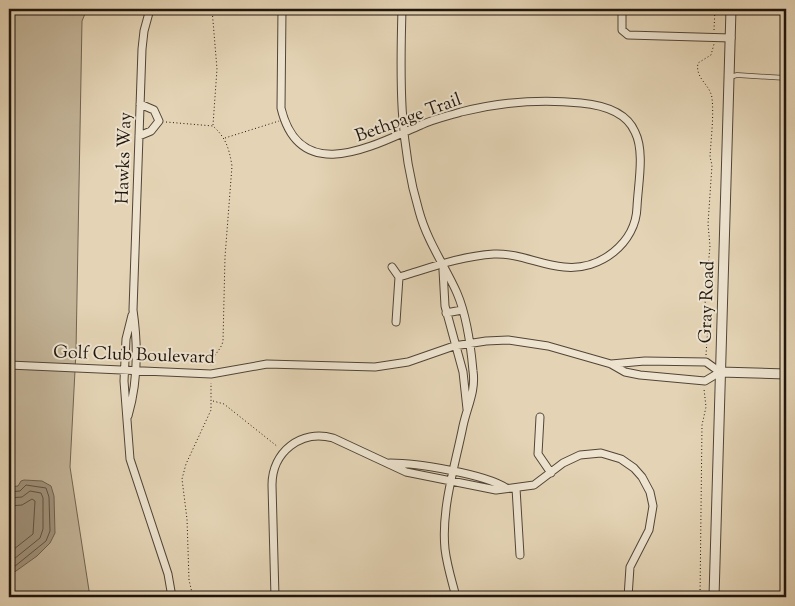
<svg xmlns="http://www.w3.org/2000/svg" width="795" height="606" font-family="'Sorts Mill Goudy',serif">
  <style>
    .green { fill: #c3b498; stroke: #716452 }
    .water { fill: #a1937c; stroke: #6d6150 }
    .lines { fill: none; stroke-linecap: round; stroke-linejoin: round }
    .shore { stroke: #605444; stroke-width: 1 }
    .service-casing { stroke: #504537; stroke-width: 5.5 }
    .minor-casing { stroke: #504537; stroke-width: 9 }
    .tertiary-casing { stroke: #504537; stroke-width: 11 }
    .path { stroke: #1f150d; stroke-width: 1; stroke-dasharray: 1 2.5; stroke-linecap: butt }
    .service { stroke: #ede3cf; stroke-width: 4 }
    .minor { stroke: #ede3cf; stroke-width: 7 }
    .tertiary { stroke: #ede3cf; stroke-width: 9 }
    .labels { text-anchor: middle; stroke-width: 4; stroke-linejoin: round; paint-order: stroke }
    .street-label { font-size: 18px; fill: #1f150d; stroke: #ede3cf }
  </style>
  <rect width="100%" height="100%" fill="#e4d4b5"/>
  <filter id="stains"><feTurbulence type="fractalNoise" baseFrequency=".004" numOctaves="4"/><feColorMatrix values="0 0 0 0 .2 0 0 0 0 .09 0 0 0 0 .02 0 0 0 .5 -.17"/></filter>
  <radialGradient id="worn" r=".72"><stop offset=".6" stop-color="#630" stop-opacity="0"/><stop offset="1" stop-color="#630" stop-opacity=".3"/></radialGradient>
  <!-- green -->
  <path class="green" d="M9 9H87L82 21 76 351 70 467 90 597H9Z"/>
  <!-- water -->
  <path class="water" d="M24 480 42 481 51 486 54 496 55 533 50 543 37 556 9 576V487L18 486 21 481Z"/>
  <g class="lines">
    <!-- shore -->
    <path class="shore" d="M9 492 20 491 26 485 46 488 49 497 50 531 46 541 9 571
      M9 498 22 497 30 491 41 493 43 498V529L40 538 9 563
      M9 506 22 505 32 499 35 501 33 534 9 553"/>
    <!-- service casing -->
    <g class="service-casing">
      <path id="service" d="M730 77 737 75 786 78
        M9 484 10 482"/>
    </g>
    <!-- minor casing -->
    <g class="minor-casing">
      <path id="minor" d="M282 9 281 108C300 187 374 145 421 125 434 119 448 116 461 112 500 102 541 99 581 103 602 105 626 111 635 132 645 152 638 184 637 207 636 243 600 271 564 267 540 265 519 253 494 254 463 256 435 266 406 275L399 277 396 322
        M402 9C400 78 399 144 419 211 427 241 445 266 457 293 466 314 471 348 473 371 476 391 467 407 463 426 455 466 441 509 445 549 447 566 452 581 456 597
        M622 9V30L628 35 731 38
        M139 136 151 131 159 121 154 110 140 104
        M392 267 399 277
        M443 270 445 306 463 372 467 409
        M446 313 462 310
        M132 315 126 339 124 381 130 459 168 574 172 597
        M9 365 211 374 267 364 375 367 408 362 454 346 486 341 508 340 548 346 611 364 625 372 640 375 705 381 720 372 706 362 645 361 611 364
        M128 416C138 382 138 345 133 310L142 49 144 31 150 9
        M540 417 538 454 551 473
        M390 463C416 463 485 474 506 488
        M516 488 520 555
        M275 597 272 485C272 452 301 429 333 438L406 472 496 490 534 485 563 463 580 455 601 453 621 459 634 468 642 477 650 492 653 506 649 530 630 567 628 597"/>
    </g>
    <!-- tertiary casing -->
    <g class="tertiary-casing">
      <path id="tertiary" d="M720 372 786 374
        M714 597 731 9"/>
    </g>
    <!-- path -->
    <path class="path" d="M212 9 217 69 213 125
      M714 30 715 9
      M166 122 213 126C226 138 229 148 232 166L225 257 223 341C221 351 211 356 211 366
      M225 138 279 121
      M706 355 708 326 705 301 710 246 708 224 712 165 710 157C711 138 714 117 712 98 710 84 695 79 698 63L711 55 714 44
      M213 401 224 404 278 447
      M9 432C14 447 15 460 12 475
      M193 597 189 580 187 519 182 479 186 464 211 410V383
      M700 597 702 425 706 407 704 389"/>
    <!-- service -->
    <use href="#service" class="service"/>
    <!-- minor -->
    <use href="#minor" class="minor"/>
    <!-- tertiary -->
    <use href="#tertiary" class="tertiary"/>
  </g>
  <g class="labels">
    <!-- street labels -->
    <g class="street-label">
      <text transform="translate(408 117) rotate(-20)" y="6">Bethpage Trail</text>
      <text transform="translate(123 158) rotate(-88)" y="6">Hawks Way</text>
      <text transform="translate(706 302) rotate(-88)" y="6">Gray Road</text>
      <text transform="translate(134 354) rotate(2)" y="6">Golf Club Boulevard</text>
    </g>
  </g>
  <!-- margin -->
  <rect width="795" height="606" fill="none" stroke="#e4d4b5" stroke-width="30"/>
  <rect x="10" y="10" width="775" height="586" fill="none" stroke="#1f150d" stroke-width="2.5"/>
  <rect x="15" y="15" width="765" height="576" fill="none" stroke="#1f150d"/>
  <rect width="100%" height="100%" filter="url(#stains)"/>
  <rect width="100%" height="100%" fill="url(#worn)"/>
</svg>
